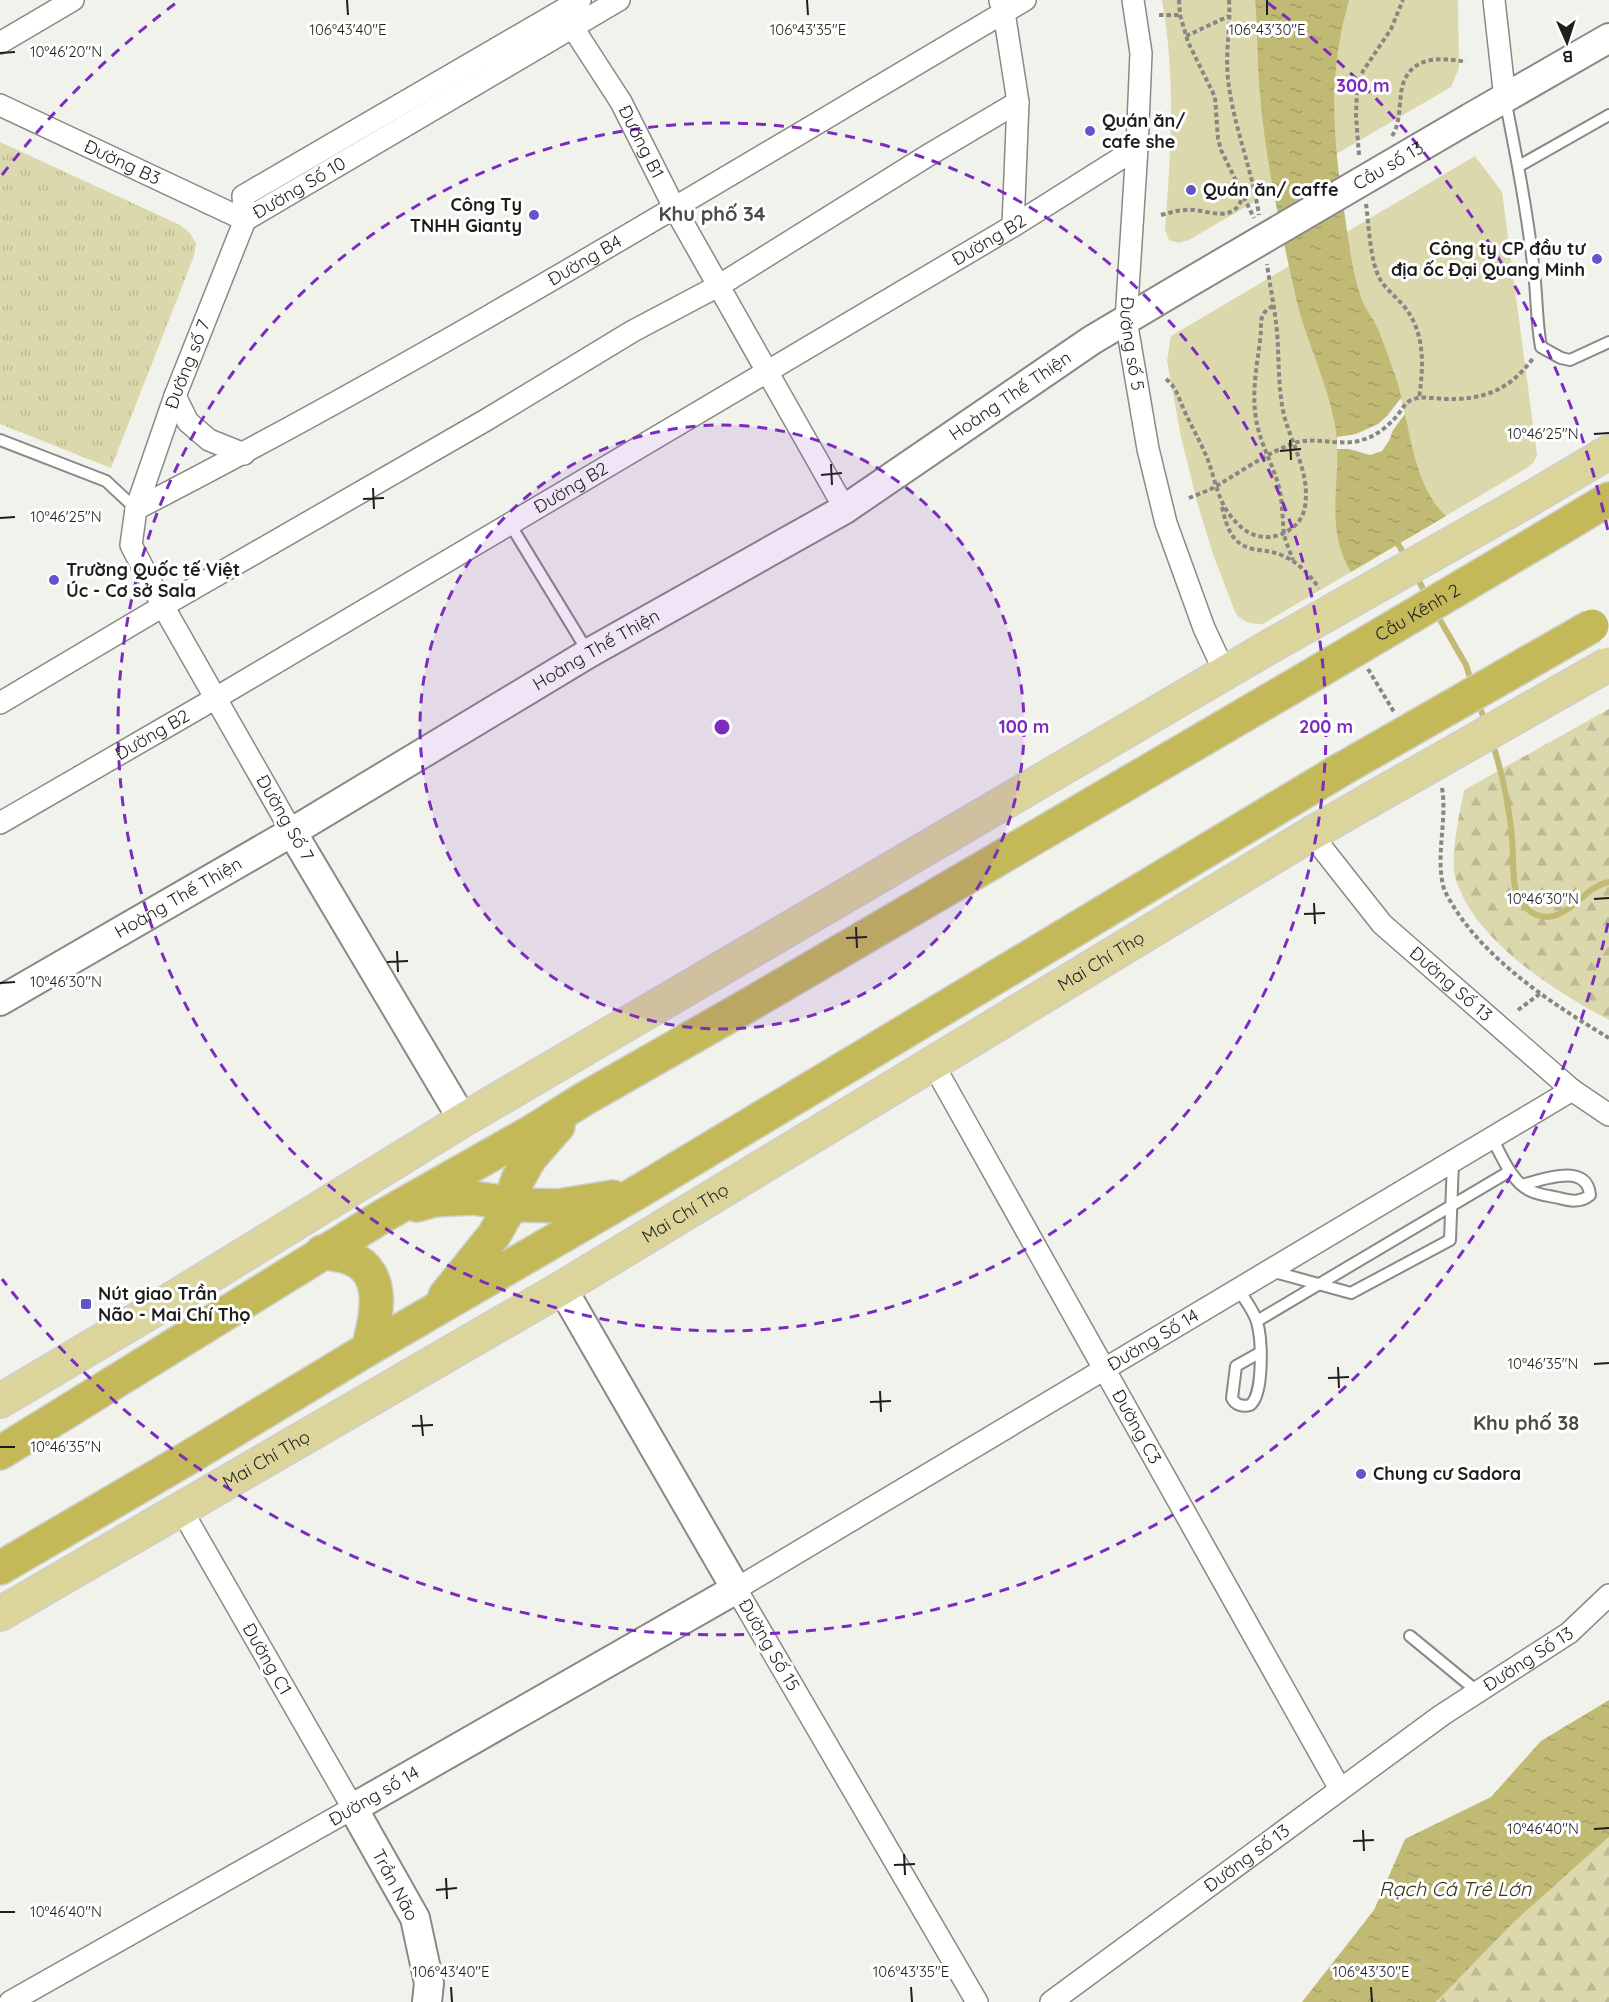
<svg xmlns="http://www.w3.org/2000/svg" width="1609" height="2002" font-family="Quicksand,sans-serif">
  <style>
    .grass { fill: url(#grass-tufts) }
    .forest { fill: url(#forest-firs) }
    .park { fill: #dcd8ad }
    .water { fill: url(#water-ripples) }
    .pier { fill: #f2f2ed }
    .lines { fill: none; stroke-linecap: round; stroke-linejoin: round }
    .stream { stroke: #c1ba75; stroke-width: 6 }
    .lane-casing { stroke: #898985; stroke-width: 14 }
    .street-casing { stroke: #898985; stroke-width: 24 }
    .secondary-casing { stroke: #898985; stroke-width: 32 }
    .primary-casing { stroke: #cececd; stroke-width: 36 }
    .highway-casing { stroke: #cececd; stroke-width: 36 }
    .path { stroke: #878783; stroke-width: 4; stroke-dasharray: 4.5 3; stroke-linecap: butt }
    .lane { stroke: #fff; stroke-width: 10 }
    .street { stroke: #fff; stroke-width: 21 }
    .secondary { stroke: #fff; stroke-width: 28 }
    .primary { stroke: #dcd59b; stroke-width: 33 }
    .highway { stroke: #c4b958; stroke-width: 33 }
    .secondary-bridge-casing { stroke: #898985; stroke-width: 32; stroke-linecap: butt }
    .primary-bridge-casing { stroke: #cececd; stroke-width: 36; stroke-linecap: butt }
    .highway-bridge-casing { stroke: #cececd; stroke-width: 36; stroke-linecap: butt }
    .secondary-bridge { stroke: #fff; stroke-width: 28 }
    .primary-bridge { stroke: #dcd59b; stroke-width: 33 }
    .highway-bridge { stroke: #c4b958; stroke-width: 33 }
    .ticks { fill: none; stroke: #1e1e1c; stroke-width: 2 }
    .ring { fill: none; stroke: #7b2cbf; stroke-width: 3; stroke-dasharray: 10 8 }
    .poi-dot { fill: #6155ce; stroke: #fff; stroke-width: 2 }
    .labels { text-anchor: middle; stroke-width: 6; stroke-linejoin: round; paint-order: stroke }
    .poi-label { font-size: 18px; font-weight: bold; fill: #1e1e1c; stroke: #fff; text-anchor: start }
    .street-label { font-size: 18px; fill: #1e1e1c; stroke: #fff }
    .neighbourhood-label { font-size: 20px; font-weight: bold; fill: #4b4b47; stroke: #fff }
    .water-label { font-size: 20px; font-style: italic; fill: #393516; stroke: #fff }
    .ticks-label { font-size: 15px; text-anchor: middle; fill: #1e1e1c; stroke: #fff; stroke-width: 6; stroke-linejoin: round; paint-order: stroke }
    .centre { fill: #7b2cbf; stroke: #fff; stroke-width: 3 }
    .ring-label { font-size: 18px; text-anchor: middle; font-weight: bold; fill: #7b2cbf; stroke: #fff; stroke-width: 6; stroke-linejoin: round; paint-order: stroke }
  </style>
  <defs>
    <pattern id="grass-tufts" width="24" height="20" patternUnits="userSpaceOnUse" patternTransform="scale(1.5)"><rect width="24" height="20" fill="#dcd8ad"/><path d="M3 7l-1-3M5 7V3M7 7l1-3M15 17l-1-3M17 17v-4M19 17l1-3" fill="none" stroke="#bcb994"/></pattern>
    <pattern id="forest-firs" width="22" height="20" patternUnits="userSpaceOnUse" patternTransform="scale(1.5)"><rect width="22" height="20" fill="#dcd8ad"/><path d="M5 1l3.5 6h-7zM16 11l3.5 6h-7z" fill="#bcb994"/></pattern>
    <pattern id="water-ripples" width="26" height="14" patternUnits="userSpaceOnUse" patternTransform="scale(1.5)"><rect width="26" height="14" fill="#c1ba75"/><path d="M2 4q2-2 4 0t4 0M15 11q2-2 4 0t4 0" fill="none" stroke="#a59f65"/></pattern>
  </defs>
  <rect width="100%" height="100%" fill="#f2f2ed"/>
  <!-- grass -->
  <path class="grass" d="M0 142 180 225 190 233 196 244 194 256 111 468 0 424Z"/>
  <!-- forest -->
  <path class="forest" d="M1609 709V1020C1555 992 1471 938 1455 876 1450 855 1460 812 1464 790Z
    M1609 1837V2002H1436L1514 1922Z"/>
  <!-- park -->
  <path class="park" d="M1162 0H1458L1459 68 1451 87 1189 240 1179 243 1169 240 1165 230C1171 149 1176 80 1162 0Z
    M1475 156 1502 192 1537 455 1533 463 1527 468 1263 624C1251 624 1244 623 1236 614L1214 557 1197 502 1181 437 1167 361 1171 336Z"/>
  <!-- water -->
  <path class="water" d="M1255 0H1349C1327 77 1333 139 1345 217 1349 244 1352 271 1361 297 1365 309 1373 318 1378 329 1385 346 1391 364 1397 381 1410 423 1412 485 1446 516L1351 572C1322 524 1344 476 1335 425 1327 381 1306 341 1296 298 1280 227 1264 155 1259 82 1257 55 1258 27 1255 0Z
    M1609 1700V1837L1514 1922 1436 2002H1302L1374 1910 1405 1839 1491 1797 1541 1741Z"/>
  <!-- pier -->
  <path class="pier" d="M1401 398 1405 414 1393 430 1389 441 1382 451 1370 455 1349 449H1337V437L1356 434 1378 424 1387 416Z"/>
  <g class="lines">
    <!-- stream -->
    <path class="stream" d="M1398 544 1407 559
      M1416 576 1427 596
      M1436 613 1466 665 1472 684
      M1478 702 1486 724
      M1492 742C1502 772 1509 805 1512 837 1514 853 1511 882 1518 896 1525 912 1542 922 1559 914 1578 906 1588 886 1609 882"/>
    <!-- lane casing -->
    <g class="lane-casing">
      <path id="lane" d="M1505 99C1517 159 1529 221 1535 282 1537 304 1537 325 1541 347L1561 358 1570 360 1609 342
        M1519 166 1609 115
        M0 440 106 481 136 509
        M510 524 588 652
        M1492 1138C1501 1155 1512 1183 1531 1191 1539 1195 1550 1196 1559 1198 1570 1201 1580 1203 1590 1195 1587 1162 1542 1180 1522 1185
        M1271 1271 1351 1293 1450 1240 1453 1161
        M1239 1290C1245 1300 1254 1311 1257 1322 1262 1339 1264 1395 1250 1405 1243 1407 1235 1405 1232 1398L1236 1366 1261 1352
        M1257 1321 1510 1171
        M1410 1636 1478 1692"/>
    </g>
    <!-- street casing -->
    <g class="street-casing">
      <g id="street">
        <path id="s1" d="M1133 0 1141 53 1137 148 1126 320 1148 449 1166 523 1204 628 1225 673"/>
        <path d="M1494 0 1505 99"/>
        <path d="M1000 1 1004 12 1018 102 1013 226"/>
        <path id="s2" d="M562 11 621 102 675 209 845 509"/>
        <path d="M0 43 73 0"/>
        <path id="s3" d="M0 105 245 220"/>
        <path id="s4" d="M245 220 619 0"/>
        <path d="M175 396 188 422 209 440 244 454"/>
        <path id="s5" d="M136 509C440 353 731 173 1025 0"/>
        <path d="M0 703 163 606 486 420 633 331 720 285 927 156 1018 102"/>
        <path id="s6" d="M0 823 216 698 1013 226 1137 148"/>
        <path id="s7" d="M292 832 163 606 131 545 136 509 175 396 245 220 243 196 580 0"/>
        <path id="s8" d="M1311 834 1382 924 1572 1090 1609 1115"/>
        <path id="s9" d="M933 1064 1340 1789"/>
        <path d="M10 2002 353 1808 181 1509"/>
        <path id="s10" d="M977 2002 736 1589 1572 1090"/>
        <path id="s11" d="M1051 2002 1442 1715 1569 1633 1609 1595"/>
      </g>
    </g>
    <!-- secondary casing -->
    <g class="secondary-casing">
      <g id="secondary">
        <path d="M1470 118 1609 38"/>
        <path d="M292 832 463 1120"/>
        <path id="s12" d="M0 1001 292 832 589 653 845 509 1092 340 1183 286"/>
        <path d="M427 2002 429 1983 415 1918 353 1808 736 1589 562 1288"/>
      </g>
    </g>
    <!-- primary casing -->
    <g class="primary-casing">
      <g id="primary">
        <path d="M1523 503 1609 452"/>
        <path d="M0 1401 177 1296 463 1120 1269 647"/>
        <path id="s13" d="M0 1614 562 1288 1311 834 1363 804"/>
      </g>
    </g>
    <!-- highway casing -->
    <g class="highway-casing">
      <path id="highway" d="M1544 538 1609 499
        M417 1205 434 1200 473 1198 522 1205 558 1206 613 1197
        M322 1252C331 1254 341 1255 350 1258 388 1272 376 1320 368 1349
        M445 1296 494 1235 506 1214 518 1179 530 1158 558 1126
        M0 1453 383 1216 533 1131 584 1099 752 1003 1292 687
        M0 1568 188 1458 368 1349 638 1192 1342 769"/>
    </g>
    <!-- path -->
    <path class="path" d="M1179 0 1180 15 1188 42 1215 97 1218 139 1221 150 1254 218
      M1229 0C1231 26 1225 52 1228 79 1233 125 1252 169 1259 215
      M1159 15H1180
      M1186 36 1229 16
      M1392 136C1400 124 1399 108 1401 94 1405 57 1437 56 1466 62
      M1359 155 1356 116 1357 87 1363 71 1391 29 1403 0
      M1366 204C1369 226 1370 263 1381 281 1387 290 1396 297 1403 305 1425 331 1424 365 1419 398
      M1161 215C1172 212 1182 209 1194 210 1212 212 1234 222 1242 198
      M1273 306C1256 315 1263 324 1260 341 1256 372 1250 401 1259 432 1264 450 1273 466 1278 484 1283 501 1282 517 1284 534 1286 543 1290 552 1293 560
      M1166 379C1177 388 1178 397 1184 410 1192 428 1202 444 1209 463 1215 480 1218 499 1229 514 1240 528 1251 538 1270 537 1287 535 1303 523 1305 506 1311 470 1287 438 1282 405 1278 380 1279 356 1277 332 1275 309 1270 287 1267 264
      M1189 498C1198 494 1209 491 1218 485 1242 471 1267 453 1294 443 1316 436 1340 447 1362 440 1376 436 1387 427 1396 417 1401 411 1404 404 1411 400 1421 396 1433 398 1443 399 1484 400 1509 391 1534 357
      M1222 507C1227 527 1231 544 1253 549 1263 551 1272 551 1281 555 1297 561 1309 574 1319 588
      M1368 669 1394 712
      M1442 788C1447 818 1437 850 1442 880 1443 891 1450 900 1455 909 1491 964 1554 1005 1609 1038
      M1518 1010 1541 993"/>
    <!-- lane -->
    <use href="#lane" class="lane"/>
    <!-- street -->
    <use href="#street" class="street"/>
    <!-- secondary -->
    <use href="#secondary" class="secondary"/>
    <!-- primary -->
    <use href="#primary" class="primary"/>
    <!-- highway -->
    <use href="#highway" class="highway"/>
    <!-- secondary-bridge casing -->
    <g class="secondary-bridge-casing">
      <g id="secondary-bridge">
        <path id="s14" d="M1183 286 1470 118"/>
      </g>
    </g>
    <!-- primary-bridge casing -->
    <g class="primary-bridge-casing">
      <path id="primary-bridge" d="M1269 647 1523 503
        M1363 804 1609 664"/>
    </g>
    <!-- highway-bridge casing -->
    <g class="highway-bridge-casing">
      <g id="highway-bridge">
        <path id="s15" d="M1292 687 1544 538"/>
        <path d="M1342 769 1592 626"/>
      </g>
    </g>
    <!-- secondary-bridge -->
    <use href="#secondary-bridge" class="secondary-bridge"/>
    <!-- primary-bridge -->
    <use href="#primary-bridge" class="primary-bridge"/>
    <!-- highway-bridge -->
    <use href="#highway-bridge" class="highway-bridge"/>
  </g>
  <!-- ticks -->
  <path class="ticks" d="M347 0 348 15M807 0 808 15M1267 0V15M0 53 15 52M1594 434 1609 433M1290 440 1291 460M1280 451 1301 449M831 464 832 485M821 475 842 473M373 488 374 509M363 499 384 498M0 518 15 517M1594 899 1609 898M1314 903 1315 924M1304 914 1325 913M856 927 857 948M846 938 867 937M397 951 398 972M387 962 408 961M0 983 15 982M1594 1364 1609 1363M1338 1367 1339 1388M1328 1378 1349 1377M880 1391 881 1412M870 1402 891 1401M421 1415 423 1436M412 1426 433 1425M0 1447H15M1594 1829 1609 1828M1363 1830 1364 1851M1353 1841 1374 1840M904 1854 905 1875M894 1865 915 1864M446 1878 447 1899M436 1890 457 1888M0 1912H15M451 1987 452 2002M911 1987 912 2002M1371 1987 1372 2002"/>
  <!-- distance rings -->
  <circle cx="722" cy="727" r="302" fill="#7b2cbf" fill-opacity=".12"/>
  <g class="ring">
    <circle cx="722" cy="727" r="302"/>
    <circle cx="722" cy="727" r="604"/>
    <path d="M1608 923A907 907 0 0 1 2 1279M2 175A907 907 0 0 1 176 3M1268 3A907 907 0 0 1 1608 531"/>
  </g>
  <!-- markers -->
  <g class="poi-dot">
    <circle cx="1090" cy="131" r="6"/>
    <circle cx="1191" cy="190" r="6"/>
    <circle cx="534" cy="215" r="6"/>
    <circle cx="1597" cy="259" r="6"/>
    <circle cx="54" cy="580" r="6"/>
    <rect x="80" y="1298" width="12" height="12" rx="3"/>
    <circle cx="1361" cy="1474" r="6"/>
  </g>
  <g class="labels">
    <!-- poi labels -->
    <g class="poi-label">
      <text x="1102" y="127">Quán ăn/<tspan x="1102" dy="21">cafe she</tspan></text>
      <text x="1203" y="196">Quán ăn/ caffe</text>
      <text x="522" y="211" text-anchor="end">Công Ty<tspan x="522" dy="21">TNHH Gianty</tspan></text>
      <text x="1585" y="255" text-anchor="end">Công ty CP đầu tư<tspan x="1585" dy="21">địa ốc Đại Quang Minh</tspan></text>
      <text x="66" y="576">Trường Quốc tế Việt<tspan x="66" dy="21">Úc - Cơ sở Sala</tspan></text>
      <text x="98" y="1300">Nút giao Trần<tspan x="98" dy="21">Não - Mai Chí Thọ</tspan></text>
      <text x="1373" y="1480">Chung cư Sadora</text>
    </g>
    <!-- street labels -->
    <g class="street-label">
      <text dy="6" stroke="none"><textPath href="#s2" startOffset="153">Đướng B1</textPath></text>
      <text dy="6" stroke="none"><textPath href="#s3" startOffset="135">Đường B3</textPath></text>
      <text dy="6" stroke="none"><textPath href="#s14" startOffset="238">Cầu số 13</textPath></text>
      <text dy="6" stroke="none"><textPath href="#s4" startOffset="63">Đường Số 10</textPath></text>
      <text dy="6" stroke="none"><textPath href="#s6" startOffset="1148">Đường B2</textPath></text>
      <text dy="6" stroke="none"><textPath href="#s5" startOffset="513">Đường B4</textPath></text>
      <text dy="6" stroke="none"><textPath href="#s1" startOffset="345">Đường số 5</textPath></text>
      <text dy="6" stroke="none"><textPath href="#s7" startOffset="519">Đường số 7</textPath></text>
      <text dy="6" stroke="none"><textPath href="#s12" startOffset="1178">Hoàng Thế Thiện</textPath></text>
      <text dy="6" stroke="none"><textPath href="#s6" startOffset="662">Đường B2</textPath></text>
      <text dy="6" stroke="none"><textPath href="#s15" startOffset="146">Cầu Kênh 2</textPath></text>
      <text dy="6" stroke="none"><textPath href="#s12" startOffset="692">Hoàng Thế Thiện</textPath></text>
      <text dy="6" stroke="none"><textPath href="#s6" startOffset="176">Đường B2</textPath></text>
      <text transform="translate(285 818) rotate(60)" y="6">Đường Số 7</text>
      <text dy="6" stroke="none"><textPath href="#s12" startOffset="206">Hoàng Thế Thiện</textPath></text>
      <text dy="6" stroke="none"><textPath href="#s13" startOffset="1280">Mai Chí Thọ</textPath></text>
      <text dy="6" stroke="none"><textPath href="#s8" startOffset="206">Đường Số 13</textPath></text>
      <text dy="6" stroke="none"><textPath href="#s13" startOffset="794">Mai Chí Thọ</textPath></text>
      <text dy="6" stroke="none"><textPath href="#s10" startOffset="964">Đường Số 14</textPath></text>
      <text dy="6" stroke="none"><textPath href="#s9" startOffset="416">Đường C3</textPath></text>
      <text dy="6" stroke="none"><textPath href="#s13" startOffset="308">Mai Chí Thọ</textPath></text>
      <text transform="translate(769 1645) rotate(60)" y="6">Đường Số 15</text>
      <text dy="6" stroke="none"><textPath href="#s11" startOffset="588">Đường Số 13</textPath></text>
      <text transform="translate(267 1659) rotate(60)" y="6">Đường C1</text>
      <text transform="translate(374 1796) rotate(-30)" y="6">Đường số 14</text>
      <text dy="6" stroke="none"><textPath href="#s11" startOffset="243">Đường số 13</textPath></text>
      <text transform="translate(395 1885) rotate(62)" y="6">Trần Não</text>
    </g>
    <!-- neighbourhood labels -->
    <g class="neighbourhood-label">
      <text x="712" y="221">Khu phố 34</text>
      <text x="1526" y="1430">Khu phố 38</text>
    </g>
    <!-- water labels -->
    <g class="water-label">
      <text x="1455" y="1896">Rạch Cá Trê Lớn</text>
    </g>
  </g>
  <g class="ticks-label">
    <text x="348" y="35">106°43'40"E</text>
    <text x="808" y="35">106°43'35"E</text>
    <text x="1267" y="35">106°43'30"E</text>
    <text x="66" y="57">10°46'20"N</text>
    <text x="1543" y="439">10°46'25"N</text>
    <text x="66" y="522">10°46'25"N</text>
    <text x="1543" y="904">10°46'30"N</text>
    <text x="66" y="987">10°46'30"N</text>
    <text x="1543" y="1369">10°46'35"N</text>
    <text x="66" y="1452">10°46'35"N</text>
    <text x="1543" y="1834">10°46'40"N</text>
    <text x="66" y="1917">10°46'40"N</text>
    <text x="451" y="1977">106°43'40"E</text>
    <text x="911" y="1977">106°43'35"E</text>
    <text x="1371" y="1977">106°43'30"E</text>
  </g>
  <circle cx="722" cy="727" r="9" class="centre"/>
  <g class="ring-label">
    <text x="1363" y="92">300 m</text>
    <text x="1024" y="733">100 m</text>
    <text x="1326" y="733">200 m</text>
  </g>
  <!-- north arrow -->
  <g transform="translate(1567 42) rotate(177)" stroke="#ffffff" stroke-width="4.5" paint-order="stroke">
  <path d="M0-4.5L10 22L0 15L-10 22Z" fill="#1e1e1c"/>
  <text y="-9" font-size="16" font-weight="bold" text-anchor="middle" fill="#1e1e1c">B</text>
  </g>
</svg>
